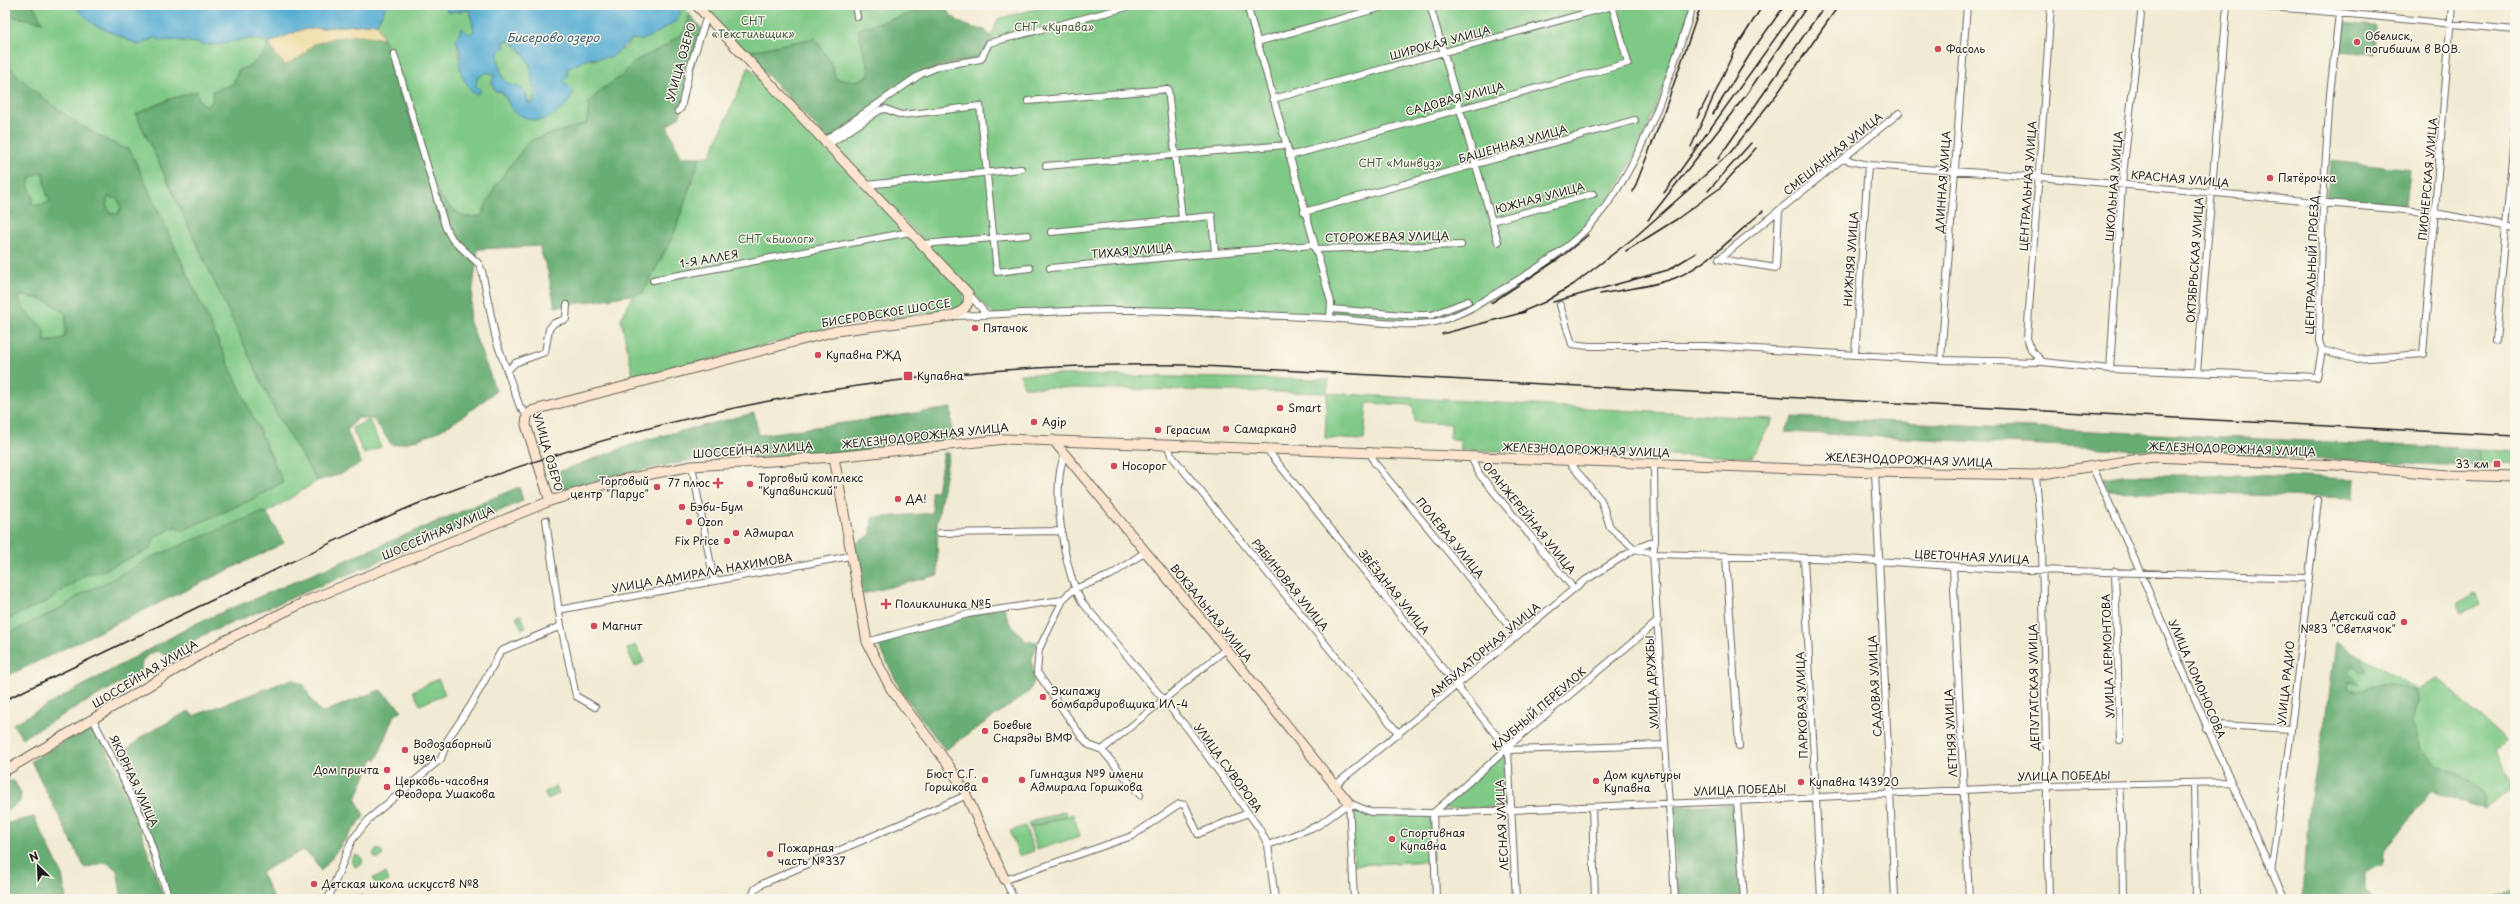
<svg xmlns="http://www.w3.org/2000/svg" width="2520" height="904" font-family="'Playpen Sans',sans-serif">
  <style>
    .green { fill: #7fc986; stroke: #4e7251 }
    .forest { fill: #67ad73; stroke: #426448; fill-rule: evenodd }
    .sand { fill: #eeda9e; stroke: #857b5d }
    .water { fill: #56add3; stroke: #396478; fill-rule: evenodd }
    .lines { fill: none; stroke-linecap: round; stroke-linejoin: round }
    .street-casing { stroke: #67645c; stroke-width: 8 }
    .secondary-casing { stroke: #67645c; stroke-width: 11 }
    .street { stroke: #fff; stroke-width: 6 }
    .secondary { stroke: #fbe5cf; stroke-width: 9 }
    .rail { stroke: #1c1c1c; stroke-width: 1.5 }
    .poi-dot { fill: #d1495b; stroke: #fbf7ec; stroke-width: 1.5 }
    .labels { text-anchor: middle; stroke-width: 3; stroke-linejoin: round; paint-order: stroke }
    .park-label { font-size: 11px; fill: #3f5941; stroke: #fbf7ec }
    .poi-label { font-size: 11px; fill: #1c1c1c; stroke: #fbf7ec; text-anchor: start }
    .street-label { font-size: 11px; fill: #1c1c1c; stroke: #fbf7ec }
    .water-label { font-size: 12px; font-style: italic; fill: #365d6e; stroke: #fbf7ec }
  </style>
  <rect width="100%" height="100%" fill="#fbf7ec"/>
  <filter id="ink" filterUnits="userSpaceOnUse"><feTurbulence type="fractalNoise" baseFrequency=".025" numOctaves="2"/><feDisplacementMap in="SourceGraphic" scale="8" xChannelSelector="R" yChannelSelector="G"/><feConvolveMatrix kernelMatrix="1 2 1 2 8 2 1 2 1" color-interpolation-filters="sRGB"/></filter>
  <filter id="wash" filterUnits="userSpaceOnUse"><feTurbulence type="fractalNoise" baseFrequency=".012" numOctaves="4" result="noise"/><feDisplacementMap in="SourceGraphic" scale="16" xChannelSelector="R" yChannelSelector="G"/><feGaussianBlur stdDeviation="0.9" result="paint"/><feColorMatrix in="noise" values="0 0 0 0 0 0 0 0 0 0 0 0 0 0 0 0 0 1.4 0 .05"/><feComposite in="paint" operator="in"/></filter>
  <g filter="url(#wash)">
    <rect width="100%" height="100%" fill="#f2ebd3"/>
    <!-- green -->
    <path class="green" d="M33 5H74L93 24 139 45 157 37 161 41C181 38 193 44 211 45 233 45 245 32 269 43 264 58 252 65 238 71L233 84 213 91 212 102 207 107 199 101 196 92 170 99 136 114 277 415 317 481 267 513 262 512 85 592 57 610 5 635V620L46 602 85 575 100 572 150 549 155 537 177 526 181 531 249 501 283 482 130 150C88 135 35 96 5 62V15L41 21Z
      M387 5H445L448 12 470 10 474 30 470 35 462 28 456 40C465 65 450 68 476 86L477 78 486 72 494 75 492 83 502 92 514 112 574 92 563 81 567 69 588 59 595 60 625 48 632 39 655 34 660 29 668 26 677 7 674 5H682L690 15 684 32 665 46 637 60 619 78 601 90 589 103 587 123 529 141 496 185 481 216 464 217 451 208 434 190 406 106 400 97 394 66 377 23Z
      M700 5H939L858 29 870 75 857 81 836 79 832 65 815 38 746 52Z
      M1051 5H1693C1668 74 1647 146 1605 207 1580 244 1513 287 1474 307 1461 314 1447 317 1434 322L1134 310 994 315 827 139 921 74 984 55 998 19Z
      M507 40C517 45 525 54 530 65 534 75 528 78 536 91L532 104 528 103 526 93 518 86C501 87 499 67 498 53L504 48V42Z
      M749 67 964 294 963 306 950 312 882 318 836 326 634 380 621 319 633 294 643 292 674 234 700 157 710 156Z
      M43 172 45 186 51 200 43 205H32L33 197 28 185 31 176Z
      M108 197 118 199 121 207 118 214H111L106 205Z
      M18 296C34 296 55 302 66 315L65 336 59 340 45 342 44 329 24 310Z
      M1020 374 1329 380 1327 393 1773 419 1752 457 1460 450 1461 440 1450 439 1451 424 1415 422 1413 405 1367 403 1364 440 1325 438 1327 393 1024 387Z
      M369 420 381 447 364 454 352 428Z
      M2478 449 2515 452V464L2490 462 2489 467H2482Z
      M2476 594 2481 605 2462 614 2457 603Z
      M521 615 526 627 522 629 516 617Z
      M636 645 644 662 635 667 627 649Z
      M2362 657 2417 689 2438 679 2446 685 2506 741 2497 750 2514 788 2484 809V793L2462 776 2440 766 2421 749 2416 731 2411 726 2417 701 2390 684 2373 686 2362 692 2348 689 2349 682 2360 684 2347 672 2353 666 2366 672Z
      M438 679 445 694 420 705 413 691Z
      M1503 755 1505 756 1509 806 1440 809Z
      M555 786 559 793 548 800 544 793Z
      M1351 807 1372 817 1431 814 1433 861 1354 865Z
      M1065 811 1067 815 1029 827 1028 823Z
      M1073 814 1080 836 1037 850 1030 828Z
      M1025 826 1034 851 1019 856 1010 831Z
      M373.5 854a4.5 4.5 0 1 1 9 0a4.5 4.5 0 1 1-9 0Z
      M351.5 861a5.5 5.5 0 1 1 11 0a5.5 5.5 0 1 1-11 0Z
      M386 873 389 881 376 886 373 878Z"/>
    <!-- forest -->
    <path class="forest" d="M5 5H33L42 22 5 15Z
      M939 5H944C952 21 968 28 985 30L991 38 984 55 940 66 921 74 827 139 746 52 815 38 832 65 836 79 857 81 870 75 858 29Z
      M690 15 703 30 680 116 667 126 681 157H700L674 234 643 293 555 307 548 272 539 246 478 249 469 320 496 391C459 419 440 438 392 445L373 419 357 418 347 431 361 463 341 474 317 481 277 415 136 114 170 99 197 91 199 101 207 106 212 102 213 91 233 84 238 71C252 65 264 58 269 43L277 57 302 56C305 52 308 47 312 45 332 33 361 35 383 38L394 66 400 97 406 106 434 190 451 208 464 217 481 216 496 185 529 141 587 123 589 103 601 90 619 78 637 60 665 46 684 32Z
      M2342 23 2376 26 2374 54 2339 51Z
      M5 62C35 96 88 135 130 150L283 482 249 501 181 531 177 526 155 537 150 549 100 572 85 575 46 602 5 620ZM43 172 47 196 51 200 43 205H32L33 197 28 185 32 176ZM108 197 118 199 121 207 118 214H111L106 205ZM18 296C33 295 56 302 66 315L65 336 59 340 45 342 44 329 24 310Z
      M2331 161 2410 170 2406 205 2327 197Z
      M951 408 952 443 754 461 747 450 637 471 563 490 558 472 645 440 754 413 759 435Z
      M1793 417 2478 449 2482 467 1785 432Z
      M944 453H949L937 523 938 575 858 595 849 547 871 535 872 518 933 513 931 492 937 491Z
      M2122 475H2247L2355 479 2354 498 2108 491 2102 478Z
      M519 487 523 501 203 635 167 657 158 651 149 654 142 661 141 671 22 738 13 724 197 623Z
      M262 512 267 513 284 543 5 677V635L57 610 85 592 108 582 149 558Z
      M1004 607 1009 622 1026 641 1038 642 1032 659 1034 681 1029 692 945 750 901 691 876 639Z
      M2336 641 2362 657 2366 672H2360L2353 666 2348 672 2360 684 2349 682 2348 689C2365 693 2366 686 2381 684 2393 683 2404 688 2416 691L2417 701 2411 726 2416 731 2421 749 2440 766 2462 776 2484 794V809L2431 790 2384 853 2383 865 2374 866 2364 872V890L2372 899H2303L2309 806 2327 713Z
      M292 679 304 685 310 698 321 713 380 690 402 710 393 717 377 759 373 758 356 799 364 816 321 871 312 857 303 850 261 872 274 899H169L142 817 115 760 144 735 189 711 193 716Z
      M92 725 112 760 137 820 164 899H122L117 870 106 862 85 868 31 761Z
      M5 781H14L21 793 20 802 5 811Z
      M1734 804 1741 899H1677L1673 806Z
      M34 817 62 874 66 899H5V824Z
      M2515 889V899H2491Z"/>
    <!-- sand -->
    <path class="sand" d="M377 23 383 38 361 35 333 38 312 45 302 56 286 65 277 57 269 43 300 30Z"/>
    <!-- water -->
    <path class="water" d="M74 5H387L377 23 300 30 269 43C245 32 233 45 211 45 193 44 181 38 161 41L156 37 139 45 93 24Z
      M445 5H674L681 12 676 21 655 34 642 40 632 39 612 57 588 59 567 69 568 76 563 81 574 92C565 111 544 127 524 117 521 115 516 114 513 111 509 105 507 98 502 92L495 91 492 83 494 75 487 72 477 78 476 86 481 91 477 94 472 92 462 76 459 62 461 54 456 40 462 28 470 35 474 30 470 10 447 12ZM507 40C517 44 525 54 530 65 534 75 528 78 536 91L532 104 528 103 526 93 518 86C501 87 499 67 498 53L504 48V42Z"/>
  </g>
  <g filter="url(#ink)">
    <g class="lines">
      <!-- street casing -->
      <g class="street-casing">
        <path id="street" d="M855 5 857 17
          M1247 5 1331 302 1330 317
          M1430 5 1498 242
          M2233 5 2299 9 2515 30
          M1257 42 1390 5
          M394 54 445 226 452 239 479 264 482 271 496 340 507 371
          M1273 99 1612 6
          M1028 101 1168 89 1182 219 1212 216 1215 253 1313 245
          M678 111 681 108 690 67 706 19
          M824 141 921 74 940 66 981 59 989 43 1135 5
          M828 145 880 110 886 109 901 115 980 106 997 272 1030 268
          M1289 156 1628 63 1612 5
          M1842 159 1868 165 2039 177 2393 209 2435 213 2515 228
          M1046 166 1286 145
          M866 185 1021 169
          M1304 212 1635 120
          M1492 221 1593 194
          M1051 232 1182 219
          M922 244 1028 235
          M1315 249 1461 245
          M1719 259 1899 113
          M1719 259 1776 268 1779 210
          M1050 268 1215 253
          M653 280 910 232
          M969 294 987 315
          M1560 305 1572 344 1588 346H1706L1941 360 2043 362 2110 369 2317 377 2322 350
          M1331 309 1404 315H1432L1468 301
          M956 316C1015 314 1075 309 1134 310 1192 311 1249 315 1307 317 1343 317 1403 329 1435 322 1461 316 1485 300 1508 286 1532 272 1558 255 1579 236 1637 184 1670 78 1693 5
          M2496 341 2515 124
          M2322 350 2355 359 2423 354 2452 5
          M2322 350 2319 341 2323 202 2330 94 2339 13
          M1855 355 1868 165
          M1941 360 1967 5
          M2043 362 2031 350 2027 338 2051 5
          M2110 369 2122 184 2142 5
          M2197 372 2227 5
          M527 415 520 407 507 371 515 363 545 352 549 329 554 323 566 319 567 305
          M1168 446 1171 455 1399 734
          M1265 447 1508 750
          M1370 451 1374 462 1517 636
          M1065 454C1050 486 1064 573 1082 602L1188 729 1259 828 1268 845 1275 899
          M1471 457 1480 475 1574 589
          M1568 461 1601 500 1610 527 1635 549 1653 554 1846 559 1998 569 2308 578
          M1654 464 1655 541 1653 554 1675 899
          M692 466 714 581
          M2092 466C2160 609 2216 757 2285 899
          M1875 472 1895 899
          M2036 475 2042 548 2049 899
          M546 520 561 626 576 696 595 707
          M940 533 1062 531
          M1726 557 1739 746
          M1804 558 1821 899
          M1953 567 1969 899
          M2115 571 2120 740
          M1064 598 1039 649 1037 672 1081 736 1089 745 1102 750 1140 795
          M558 610 850 556
          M867 642 968 614 1062 600 1074 589 1111 575 1145 552
          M93 719 142 817 169 899
          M2206 728 2219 725 2291 729
          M1102 750 1226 649
          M1508 750 1665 745
          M1508 750 1516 899
          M2194 783 2196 899
          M2119 785 2122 824 2123 899
          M1334 786 1581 583 1635 549 1655 541
          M1737 801 1744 899
          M1349 803 1371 812 1433 813 1737 801 2046 786 2230 782
          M1349 803 1354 899
          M1592 807 1595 899
          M1268 845 1319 825 1349 803
          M2271 872 2290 738 2318 500
          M328 899 352 840 371 817 441 759 448 739 471 705 501 651 561 626
          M356 899 363 897 369 899
          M751 899 755 889 764 883 967 795
          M1014 899 1005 880 1132 836 1179 804 1185 805 1198 834 1248 813
          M1436 899 1433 813 1500 755 1506 748 1658 621"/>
      </g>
      <!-- secondary casing -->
      <g class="secondary-casing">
        <path id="secondary" d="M1053 440 1226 649 1349 803
          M834 457 867 642 891 689 948 764 963 788 1005 880
          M550 501 526 425 527 415 534 410 836 331 951 316C963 312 971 306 968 293L696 5
          M5 771 224 641 309 600 550 501 616 481 692 466 834 457 1006 439 1875 472 2036 475 2153 457 2336 465 2448 475 2515 477"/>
      </g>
      <!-- street -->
      <use href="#street" class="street"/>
      <!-- secondary -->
      <use href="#secondary" class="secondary"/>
      <!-- rail -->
      <path class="rail" d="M1713 114 1752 51 1785 5
        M1697 118 1709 94
        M1691 147 1734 51 1763 5
        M1718 159 1825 5
        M1708 191 1751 143
        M1633 192 1662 118 1701 5
        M1664 193 1799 5
        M1648 220 1746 95 1808 5
        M1626 251 1677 219 1720 188 1756 148
        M1600 294C1625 289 1652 287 1675 278 1709 264 1735 234 1763 211
        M1553 302 1668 270 1696 253
        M1491 303 1560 258 1588 235
        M1519 313 1545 302 1574 284 1635 237 1730 153 1777 94 1839 5
        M1442 334 1525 312
        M5 700C87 660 170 621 252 581 316 550 379 518 445 493 683 403 930 361 1184 365L2515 436"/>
    </g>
  </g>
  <!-- markers -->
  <g class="poi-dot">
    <circle cx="2357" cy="42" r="4"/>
    <circle cx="1938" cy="49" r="4"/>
    <circle cx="2270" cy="178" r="4"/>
    <circle cx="975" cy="328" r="4"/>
    <circle cx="818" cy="355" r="4"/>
    <rect x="903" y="371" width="10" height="10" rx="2"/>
    <circle cx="1280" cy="408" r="4"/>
    <circle cx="1034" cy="422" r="4"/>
    <circle cx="1226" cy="429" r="4"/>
    <circle cx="1158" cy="430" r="4"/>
    <rect x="2493" y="460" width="8" height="8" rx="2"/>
    <circle cx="1114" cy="466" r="4"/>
    <path d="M716 477h4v4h4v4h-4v4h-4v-4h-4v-4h4z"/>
    <circle cx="750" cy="484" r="4"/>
    <circle cx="657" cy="487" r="4"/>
    <circle cx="898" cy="499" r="4"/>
    <circle cx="682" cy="507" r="4"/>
    <circle cx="689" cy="522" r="4"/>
    <circle cx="736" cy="533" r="4"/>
    <circle cx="727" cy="541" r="4"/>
    <path d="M884 598h4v4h4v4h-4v4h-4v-4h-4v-4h4z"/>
    <circle cx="2404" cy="622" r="4"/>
    <circle cx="594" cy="626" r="4"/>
    <circle cx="1043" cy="697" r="4"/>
    <circle cx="985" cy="731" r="4"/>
    <circle cx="405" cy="750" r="4"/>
    <circle cx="387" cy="770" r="4"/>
    <circle cx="985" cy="780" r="4"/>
    <circle cx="1022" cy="780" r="4"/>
    <circle cx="1596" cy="781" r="4"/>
    <circle cx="1801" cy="782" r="4"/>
    <circle cx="387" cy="787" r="4"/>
    <circle cx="1392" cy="839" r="4"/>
    <circle cx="770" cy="854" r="4"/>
    <circle cx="314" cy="884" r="4"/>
  </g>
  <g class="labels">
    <!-- park labels -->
    <g class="park-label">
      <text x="753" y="25">СНТ<tspan x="753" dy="13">«Текстильщик»</tspan></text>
      <text x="1054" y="31">СНТ «Купава»</text>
      <text x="1400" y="167">СНТ «Минвуз»</text>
      <text x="776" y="243">СНТ «Биолог»</text>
    </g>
    <!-- poi labels -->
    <g class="poi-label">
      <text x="2365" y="40">Обелиск,<tspan x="2365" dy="13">погибшим в ВОВ.</tspan></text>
      <text x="1946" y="53">Фасоль</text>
      <text x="2278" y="182">Пятёрочка</text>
      <text x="983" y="332">Пятачок</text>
      <text x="826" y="359">Купавна РЖД</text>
      <text x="917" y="380">Купавна</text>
      <text x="1288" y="412">Smart</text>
      <text x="1042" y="426">Agip</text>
      <text x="1234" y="433">Самарканд</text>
      <text x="1166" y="434">Герасим</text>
      <text x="2489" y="468" text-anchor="end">33 км</text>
      <text x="1122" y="470">Носорог</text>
      <text x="758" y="482">Торговый комплекс<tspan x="758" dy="13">"Купавинский"</tspan></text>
      <text x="649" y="485" text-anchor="end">Торговый<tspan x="649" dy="13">центр "Парус"</tspan></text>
      <text x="710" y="487" text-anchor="end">77 плюс</text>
      <text x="906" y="503">ДА!</text>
      <text x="690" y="511">Бэби-Бум</text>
      <text x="697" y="526">Ozon</text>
      <text x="744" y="537">Адмирал</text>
      <text x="719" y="545" text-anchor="end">Fix Price</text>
      <text x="895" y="608">Поликлиника №5</text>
      <text x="2396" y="620" text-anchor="end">Детский сад<tspan x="2396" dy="13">№83 "Светлячок"</tspan></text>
      <text x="602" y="630">Магнит</text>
      <text x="1051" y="695">Экипажу<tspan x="1051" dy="13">бомбардировщика ИЛ-4</tspan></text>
      <text x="993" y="729">Боевые<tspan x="993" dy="13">Снаряды ВМФ</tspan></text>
      <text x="413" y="748">Водозаборный<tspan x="413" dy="13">узел</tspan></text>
      <text x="379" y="774" text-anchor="end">Дом причта</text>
      <text x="977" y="778" text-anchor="end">Бюст С.Г.<tspan x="977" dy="13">Горшкова</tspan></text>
      <text x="1030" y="778">Гимназия №9 имени<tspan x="1030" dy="13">Адмирала Горшкова</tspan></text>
      <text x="1604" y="779">Дом культуры<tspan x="1604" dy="13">Купавна</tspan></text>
      <text x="395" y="785">Церковь-часовня<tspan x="395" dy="13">Феодора Ушакова</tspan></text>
      <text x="1809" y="786">Купавна 143920</text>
      <text x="1400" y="837">Спортивная<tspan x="1400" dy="13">Купавна</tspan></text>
      <text x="778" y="852">Пожарная<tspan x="778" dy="13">часть №337</tspan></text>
      <text x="322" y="888">Детская школа искусств №8</text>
    </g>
    <!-- street labels -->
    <g class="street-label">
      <text transform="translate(1440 43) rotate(-15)" y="4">ШИРОКАЯ УЛИЦА</text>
      <text transform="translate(681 62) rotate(-74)" y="4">УЛИЦА ОЗЕРО</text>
      <text transform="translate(1455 99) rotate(-15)" y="4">САДОВАЯ УЛИЦА</text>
      <text transform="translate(1513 144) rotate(-16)" y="4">БАШЕННАЯ УЛИЦА</text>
      <text transform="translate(1833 154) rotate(-39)" y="4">СМЕШАННАЯ УЛИЦА</text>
      <text transform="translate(2180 179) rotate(5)" y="4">КРАСНАЯ УЛИЦА</text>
      <text transform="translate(2428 179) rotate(-85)" y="4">ПИОНЕРСКАЯ УЛИЦА</text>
      <text transform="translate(1943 182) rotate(-86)" y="4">ДЛИННАЯ УЛИЦА</text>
      <text transform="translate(2028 186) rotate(-86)" y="4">ЦЕНТРАЛЬНАЯ УЛИЦА</text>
      <text transform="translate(2114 186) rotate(-85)" y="4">ШКОЛЬНАЯ УЛИЦА</text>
      <text transform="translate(1540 198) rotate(-15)" y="4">ЮЖНАЯ УЛИЦА</text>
      <text transform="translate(1387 237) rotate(-1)" y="4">СТОРОЖЕВАЯ УЛИЦА</text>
      <text transform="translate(1132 251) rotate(-5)" y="4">ТИХАЯ УЛИЦА</text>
      <text transform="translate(709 259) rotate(-10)" y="4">1-Я АЛЛЕЯ</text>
      <text transform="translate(1851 259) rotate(-86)" y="4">НИЖНЯЯ УЛИЦА</text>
      <text transform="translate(2195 260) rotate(-86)" y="4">ОКТЯБРЬСКАЯ УЛИЦА</text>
      <text transform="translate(2312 265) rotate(-88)" y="4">ЦЕНТРАЛЬНЫЙ ПРОЕЗД</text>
      <text transform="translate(886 313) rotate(-9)" y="4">БИСЕРОВСКОЕ ШОССЕ</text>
      <text transform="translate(925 436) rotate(-6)" y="4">ЖЕЛЕЗНОДОРОЖНАЯ УЛИЦА</text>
      <text transform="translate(2232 449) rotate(2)" y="4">ЖЕЛЕЗНОДОРОЖНАЯ УЛИЦА</text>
      <text transform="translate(753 450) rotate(-4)" y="4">ШОССЕЙНАЯ УЛИЦА</text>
      <text transform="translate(1586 450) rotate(2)" y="4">ЖЕЛЕЗНОДОРОЖНАЯ УЛИЦА</text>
      <text transform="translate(548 452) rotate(74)" y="4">УЛИЦА ОЗЕРО</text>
      <text transform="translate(1909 460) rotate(2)" y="4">ЖЕЛЕЗНОДОРОЖНАЯ УЛИЦА</text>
      <text transform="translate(1529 518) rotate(51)" y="4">ОРАНЖЕРЕЙНАЯ УЛИЦА</text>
      <text transform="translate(438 533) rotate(-23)" y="4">ШОССЕЙНАЯ УЛИЦА</text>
      <text transform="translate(1450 538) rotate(51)" y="4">ПОЛЕВАЯ УЛИЦА</text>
      <text transform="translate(1972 557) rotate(3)" y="4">ЦВЕТОЧНАЯ УЛИЦА</text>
      <text transform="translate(702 573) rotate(-10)" y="4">УЛИЦА АДМИРАЛА НАХИМОВА</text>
      <text transform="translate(1290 585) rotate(51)" y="4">РЯБИНОВАЯ УЛИЦА</text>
      <text transform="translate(1394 592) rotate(51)" y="4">ЗВЁЗДНАЯ УЛИЦА</text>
      <text transform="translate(1211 613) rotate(51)" y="4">ВОКЗАЛЬНАЯ УЛИЦА</text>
      <text transform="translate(1485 650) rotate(-40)" y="4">АМБУЛАТОРНАЯ УЛИЦА</text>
      <text transform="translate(2108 656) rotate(-92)" y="4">УЛИЦА ЛЕРМОНТОВА</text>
      <text transform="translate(145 674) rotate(-31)" y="4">ШОССЕЙНАЯ УЛИЦА</text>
      <text transform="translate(2197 679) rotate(67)" y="4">УЛИЦА ЛОМОНОСОВА</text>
      <text transform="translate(1652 682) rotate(-93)" y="4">УЛИЦА ДРУЖБЫ</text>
      <text transform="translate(2286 683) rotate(-84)" y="4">УЛИЦА РАДИО</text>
      <text transform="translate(1875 686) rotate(-93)" y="4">САДОВАЯ УЛИЦА</text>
      <text transform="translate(2034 687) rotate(-91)" y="4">ДЕПУТАТСКАЯ УЛИЦА</text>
      <text transform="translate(1802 705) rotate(-92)" y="4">ПАРКОВАЯ УЛИЦА</text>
      <text transform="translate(1539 709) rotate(-41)" y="4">КЛУБНЫЙ ПЕРЕУЛОК</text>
      <text transform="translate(1951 733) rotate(-93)" y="4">ЛЕТНЯЯ УЛИЦА</text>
      <text transform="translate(1228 768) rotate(54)" y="4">УЛИЦА СУВОРОВА</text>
      <text transform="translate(2064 776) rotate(-1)" y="4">УЛИЦА ПОБЕДЫ</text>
      <text transform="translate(134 781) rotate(65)" y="4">ЯКОРНАЯ УЛИЦА</text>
      <text transform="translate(1740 790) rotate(-2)" y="4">УЛИЦА ПОБЕДЫ</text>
      <text transform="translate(1502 825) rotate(-93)" y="4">ЛЕСНАЯ УЛИЦА</text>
    </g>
    <!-- water labels -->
    <g class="water-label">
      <text x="553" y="42">Бисерово озеро</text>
    </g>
  </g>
  <!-- margin -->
  <rect width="2520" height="904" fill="none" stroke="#fbf7ec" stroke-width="20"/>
  <!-- north arrow -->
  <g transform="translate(38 866) rotate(336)" stroke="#fbf7ec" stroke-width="3" paint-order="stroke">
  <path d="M0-3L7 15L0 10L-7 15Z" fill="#1c1c1c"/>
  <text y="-6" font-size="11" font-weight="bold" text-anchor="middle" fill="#1c1c1c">N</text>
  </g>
</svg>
